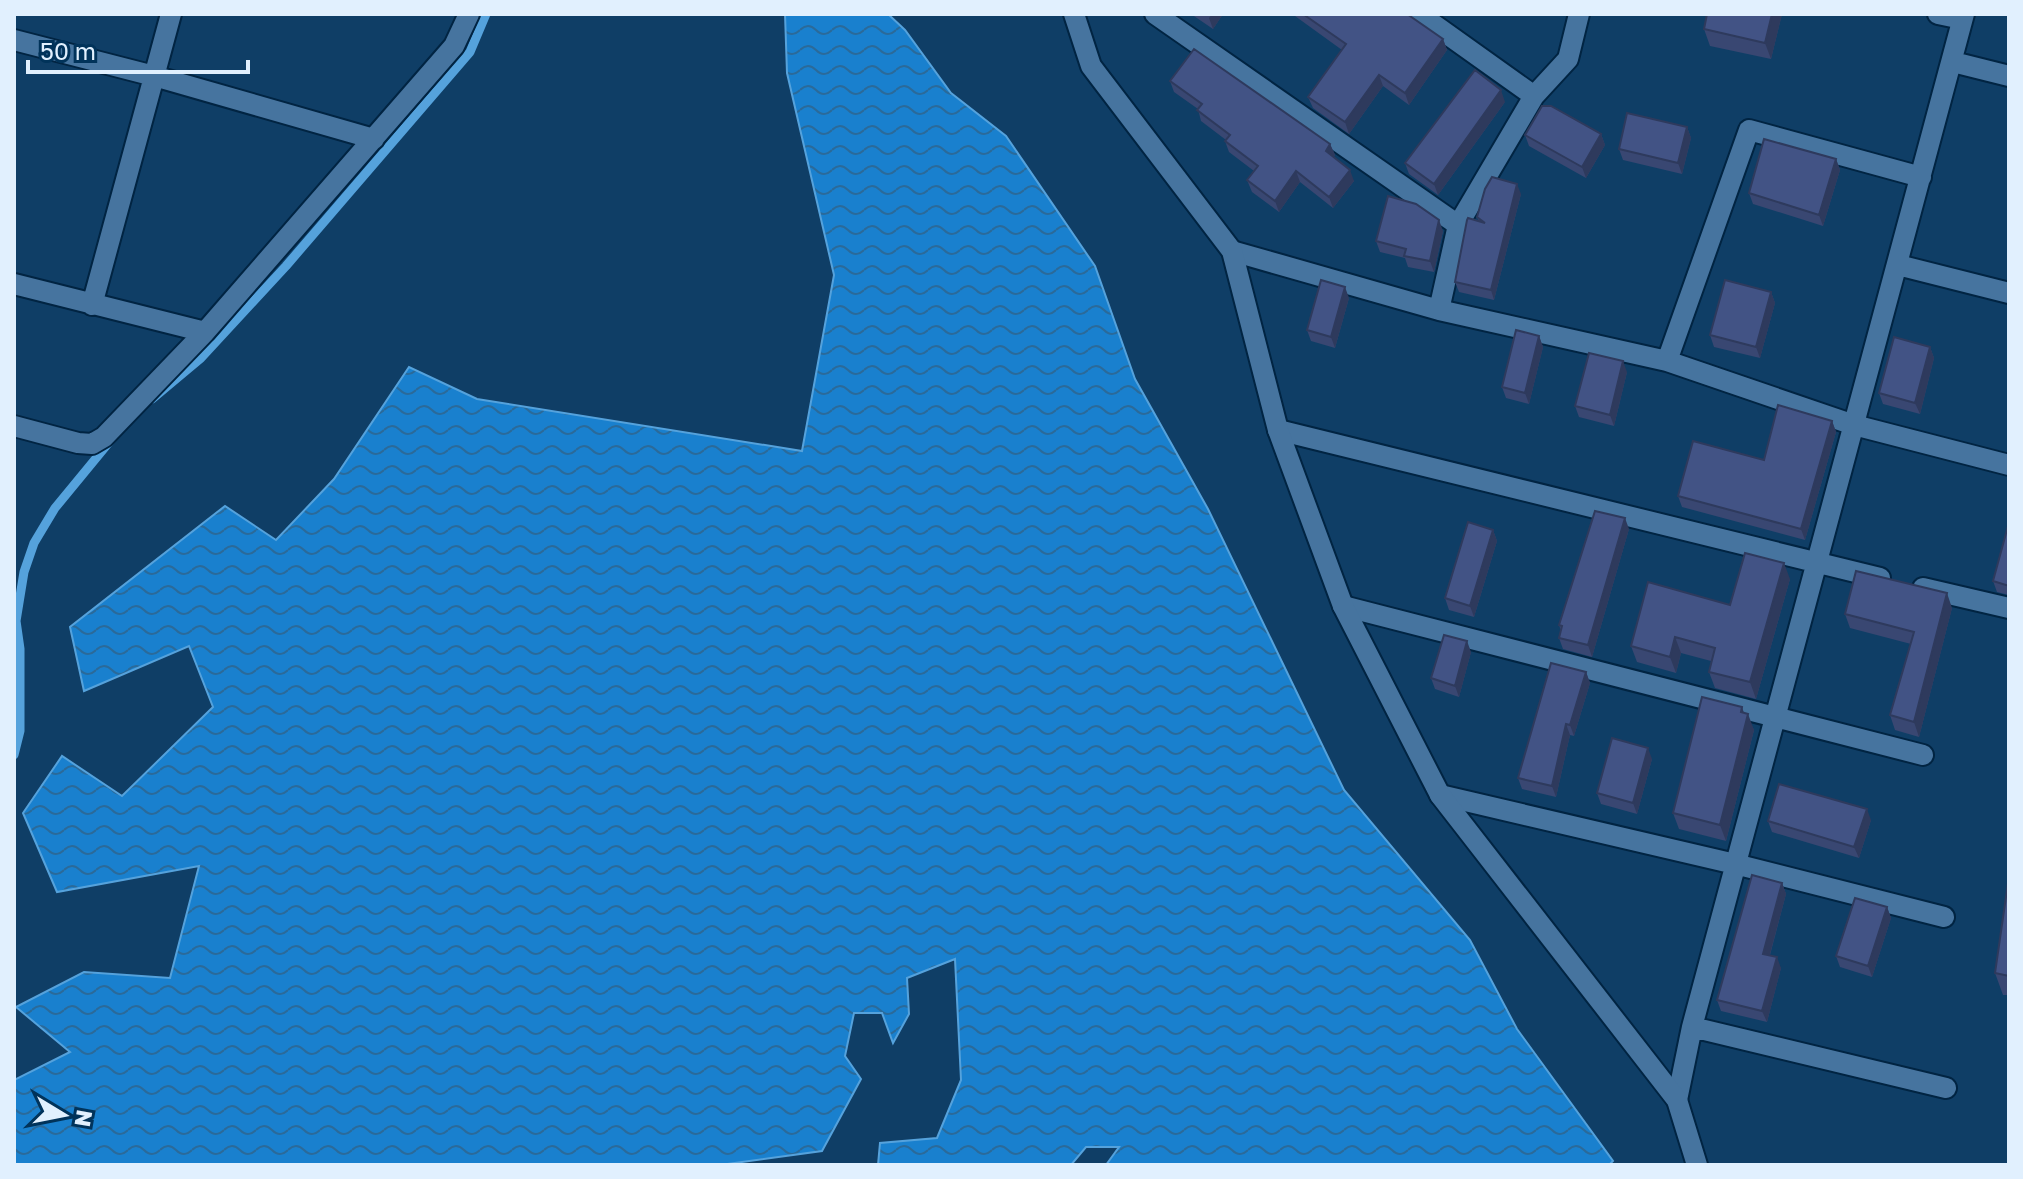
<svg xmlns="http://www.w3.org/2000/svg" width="2023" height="1179" font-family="'Golos Text',sans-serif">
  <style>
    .water { fill: url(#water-waves); stroke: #55a2dc; stroke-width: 2 }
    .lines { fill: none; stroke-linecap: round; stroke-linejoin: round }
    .stream { stroke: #55a2dc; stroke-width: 9 }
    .street-casing { stroke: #012442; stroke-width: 24 }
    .secondary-casing { stroke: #012442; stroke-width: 24 }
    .street { stroke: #46749f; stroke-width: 20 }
    .secondary { stroke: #46749f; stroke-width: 20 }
    .wall { fill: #394772 }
    .shaded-wall { fill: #2e3a5d }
    .building { fill: #425385; stroke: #2e3a5d; stroke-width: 2 }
  </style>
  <defs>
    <pattern id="water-waves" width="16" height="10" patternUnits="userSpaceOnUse" patternTransform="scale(2)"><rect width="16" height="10" fill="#1980ce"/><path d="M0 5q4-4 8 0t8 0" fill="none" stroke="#2a6a9a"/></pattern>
  </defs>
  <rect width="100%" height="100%" fill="#0f3e66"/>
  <!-- water -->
  <path class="water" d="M785 14H888L905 30 951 93 1006 136 1095 266 1135 379 1208 509 1344 790 1470 940 1517 1029 1613 1161 1609 1165H1106L1119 1147H1086L1071 1165H878L880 1143 937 1138 961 1080 955 959 907 978 909 1014 893 1043 882 1013H854L845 1056 861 1079 822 1151 720 1165H14V1080L70 1052 16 1007 84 972 170 978 199 866 57 892 23 813 62 756 122 796 213 707 189 646 84 691 70 627 225 506 276 540 334 479 409 367 477 399 802 451 834 275 787 73Z"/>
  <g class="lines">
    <!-- stream -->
    <path class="stream" d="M152 399 201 358 286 266 470 52 486 14
      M14 755 20 731V649L16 621 24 572 34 543 55 508 111 440"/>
    <!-- street casing -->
    <g class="street-casing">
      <path id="street" d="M1155 14 1458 225
        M1419 14 1534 96
        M1938 14 1962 19
        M14 40 154 76 374 139
        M1953 62 2009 76
        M1232 251 1439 310 1667 361 1854 425 2009 465
        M1898 265 2009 293
        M14 284 205 332 454 46 469 14
        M92 305 171 14
        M1439 310 1458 225 1534 96 1568 59 1579 14
        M1667 361 1749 130 1921 177
        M14 426 78 443 92 444 104 437 205 332
        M1278 430 1880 578
        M1923 588 2009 608
        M1343 606 1923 755
        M1440 795 1735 864 1944 917
        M1692 1027 1946 1088
        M1677 1100 1692 1027 1964 14"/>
    </g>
    <!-- secondary casing -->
    <g class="secondary-casing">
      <path id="secondary" d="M1074 14 1091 66 1232 251 1278 430 1343 606 1440 795 1677 1100 1697 1165"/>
    </g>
    <!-- street -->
    <use href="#street" class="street"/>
    <!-- secondary -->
    <use href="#secondary" class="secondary"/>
  </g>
  <!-- wall -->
  <path class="wall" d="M1191 14H1223L1213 29Z
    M1294 14H1407L1443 39 1447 50 1409 105 1383 86 1349 134 1313 108 1308 97 1342 50 1295 16Z
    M1707 14H1782L1771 59 1710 46 1704 29Z
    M1170 81 1330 144 1335 155 1333 157 1354 181 1333 208 1300 182 1279 212 1252 192 1247 180 1254 171 1229 152 1225 141 1226 140 1201 121 1198 109 1174 92Z
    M1505 102 1438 195 1409 174 1405 163Z
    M1687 127 1691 138 1682 174 1623 160 1619 149Z
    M1601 134 1605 145 1586 178 1529 146 1525 135Z
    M1836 159 1840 170 1823 226 1753 204 1749 193Z
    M1521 194 1494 300 1459 292 1455 282 1479 221 1477 217Z
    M1443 231 1434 272 1408 267 1405 258 1380 252 1376 241Z
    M1771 292 1775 303 1760 358 1714 347 1710 335Z
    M1349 298 1335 348 1311 341 1307 330Z
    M1539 336 1543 347 1529 404 1506 398 1502 387Z
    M1930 347 1934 358 1920 414 1883 404 1879 393Z
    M1627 372 1614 426 1579 417 1575 406Z
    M1832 421 1836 432 1805 540 1682 507 1678 496 1764 460Z
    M2009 526V595L1997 592 1993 581Z
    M1629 529 1592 657 1563 649 1559 638 1561 631 1559 625Z
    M1493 530 1497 541 1474 617 1449 610 1445 598Z
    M1790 579 1756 699 1715 688 1709 672 1711 661 1681 653 1676 673 1637 662 1631 646Z
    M1952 608 1919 737 1895 730 1890 715 1911 644 1850 628 1845 614Z
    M1471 652 1459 697 1435 689 1431 678Z
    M1586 672 1590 683 1574 736 1570 735 1556 797 1522 789 1518 778Z
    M1745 713 1754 730 1726 841 1679 829 1673 813Z
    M1652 759 1637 814 1601 804 1597 793Z
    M1871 820 1859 858 1772 832 1768 821Z
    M2009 876V995H2003L1995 973Z
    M1782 883 1786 894 1770 955 1781 968 1767 1022 1721 1011 1717 1000Z
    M1887 907 1891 918 1872 977 1840 967 1836 956Z"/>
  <!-- shaded-wall -->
  <path class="shaded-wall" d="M1212 14H1223L1213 29 1209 18Z
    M1772 14H1782L1771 59 1765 43Z
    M1443 39 1447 50 1409 105 1405 93Z
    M1379 75 1383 86 1349 134 1345 122Z
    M1501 90 1505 102 1438 195 1434 184Z
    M1687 127 1691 138 1682 174 1678 163Z
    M1601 134 1605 145 1586 178 1582 167Z
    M1330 144 1335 155 1330 162 1326 151Z
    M1836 159 1840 170 1823 226 1819 215Z
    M1350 170 1354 181 1333 208 1329 197Z
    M1296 171 1300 182 1279 212 1275 201Z
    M1517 184 1521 194 1494 300 1491 290Z
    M1439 220 1443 231 1434 272 1430 261Z
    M1345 287 1349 298 1335 348 1331 337Z
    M1771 292 1775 303 1760 358 1756 347Z
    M1539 336 1543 347 1529 404 1525 393Z
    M1930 347 1934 358 1920 414 1915 403Z
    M1623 361 1627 372 1614 426 1610 415Z
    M1832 421 1836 432 1805 540 1801 529Z
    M1625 518 1629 529 1592 657 1588 645Z
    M1493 530 1497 541 1474 617 1470 606Z
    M1784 563 1790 579 1756 699 1750 682Z
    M1947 593 1952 608 1919 737 1914 722Z
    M1675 637 1681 653 1676 673 1670 657Z
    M1467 641 1471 652 1459 697 1455 686Z
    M1586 672 1590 683 1574 736 1570 725Z
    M1742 707 1746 719 1748 714 1754 730 1726 841 1720 825Z
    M1566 724 1570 735 1556 797 1552 786Z
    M1648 748 1652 759 1637 814 1633 803Z
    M1867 809 1871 820 1859 858 1854 847Z
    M1782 883 1786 894 1767 965 1763 954Z
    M1887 907 1891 918 1872 977 1868 966Z
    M1777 957 1781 968 1767 1022 1762 1011Z"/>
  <!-- building -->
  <path class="building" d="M1303 14H1407L1443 39 1405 93 1379 75 1345 122 1308 97 1346 44Z
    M1707 14H1772L1765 43 1704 29Z
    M1194 49 1330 144 1326 151 1350 170 1329 197 1296 171 1275 201 1247 180 1258 166 1225 141 1230 135 1197 110 1202 104 1170 81Z
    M1475 70 1501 90 1434 184 1405 163Z
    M1542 106H1551L1601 134 1582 167 1525 135Z
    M1627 113 1687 127 1678 163 1619 149Z
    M1764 139 1836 159 1819 215 1749 193Z
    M1492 177 1517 184 1491 290 1455 282 1467 220 1468 218 1485 223 1477 217 1485 189Z
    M1388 196 1416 204 1439 220 1430 261 1404 256 1406 249 1376 241Z
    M1321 280 1345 287 1331 337 1307 330Z
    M1725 280 1771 292 1756 347 1710 335Z
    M1516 330 1539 336 1525 393 1502 387Z
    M1894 337 1930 347 1915 403 1879 393Z
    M1589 353 1623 361 1610 415 1575 406Z
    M1778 405 1832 421 1801 529 1678 496 1693 441 1764 460Z
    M1595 511 1625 518 1588 645 1559 638 1562 626 1559 625Z
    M1468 522 1493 530 1470 606 1445 598Z
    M2008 526H2009V586L1993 581Z
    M1745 553 1784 563 1750 682 1709 672 1715 648 1675 637 1670 657 1631 646 1648 582 1730 605Z
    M1856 571 1947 593 1914 722 1890 715 1914 632 1845 614Z
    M1444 635 1467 641 1455 686 1431 678Z
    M1551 663 1586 672 1570 725 1566 724 1552 786 1518 778Z
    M1702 697 1742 707 1741 712 1748 714 1720 825 1673 813Z
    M1612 738 1648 748 1633 803 1597 793Z
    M1779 784 1867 809 1854 847 1768 821Z
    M1752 875 1782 883 1763 954 1777 957 1762 1011 1717 1000Z
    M2009 876V976L1995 973Z
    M1855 898 1887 907 1868 966 1836 956Z"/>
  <!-- border -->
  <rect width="2023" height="1179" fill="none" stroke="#e1f0fe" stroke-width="32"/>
  <!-- north arrow -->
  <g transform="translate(64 1115) rotate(100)" stroke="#01335a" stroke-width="6" paint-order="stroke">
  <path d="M0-6L14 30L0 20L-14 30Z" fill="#e1f0fe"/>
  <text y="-12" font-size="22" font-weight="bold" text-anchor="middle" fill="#e1f0fe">N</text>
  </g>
  <!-- scale -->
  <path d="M28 60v12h220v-12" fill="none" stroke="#e1f0fe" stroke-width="4"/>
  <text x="40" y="60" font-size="24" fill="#e1f0fe" stroke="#01335a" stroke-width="6" paint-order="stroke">50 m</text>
</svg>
